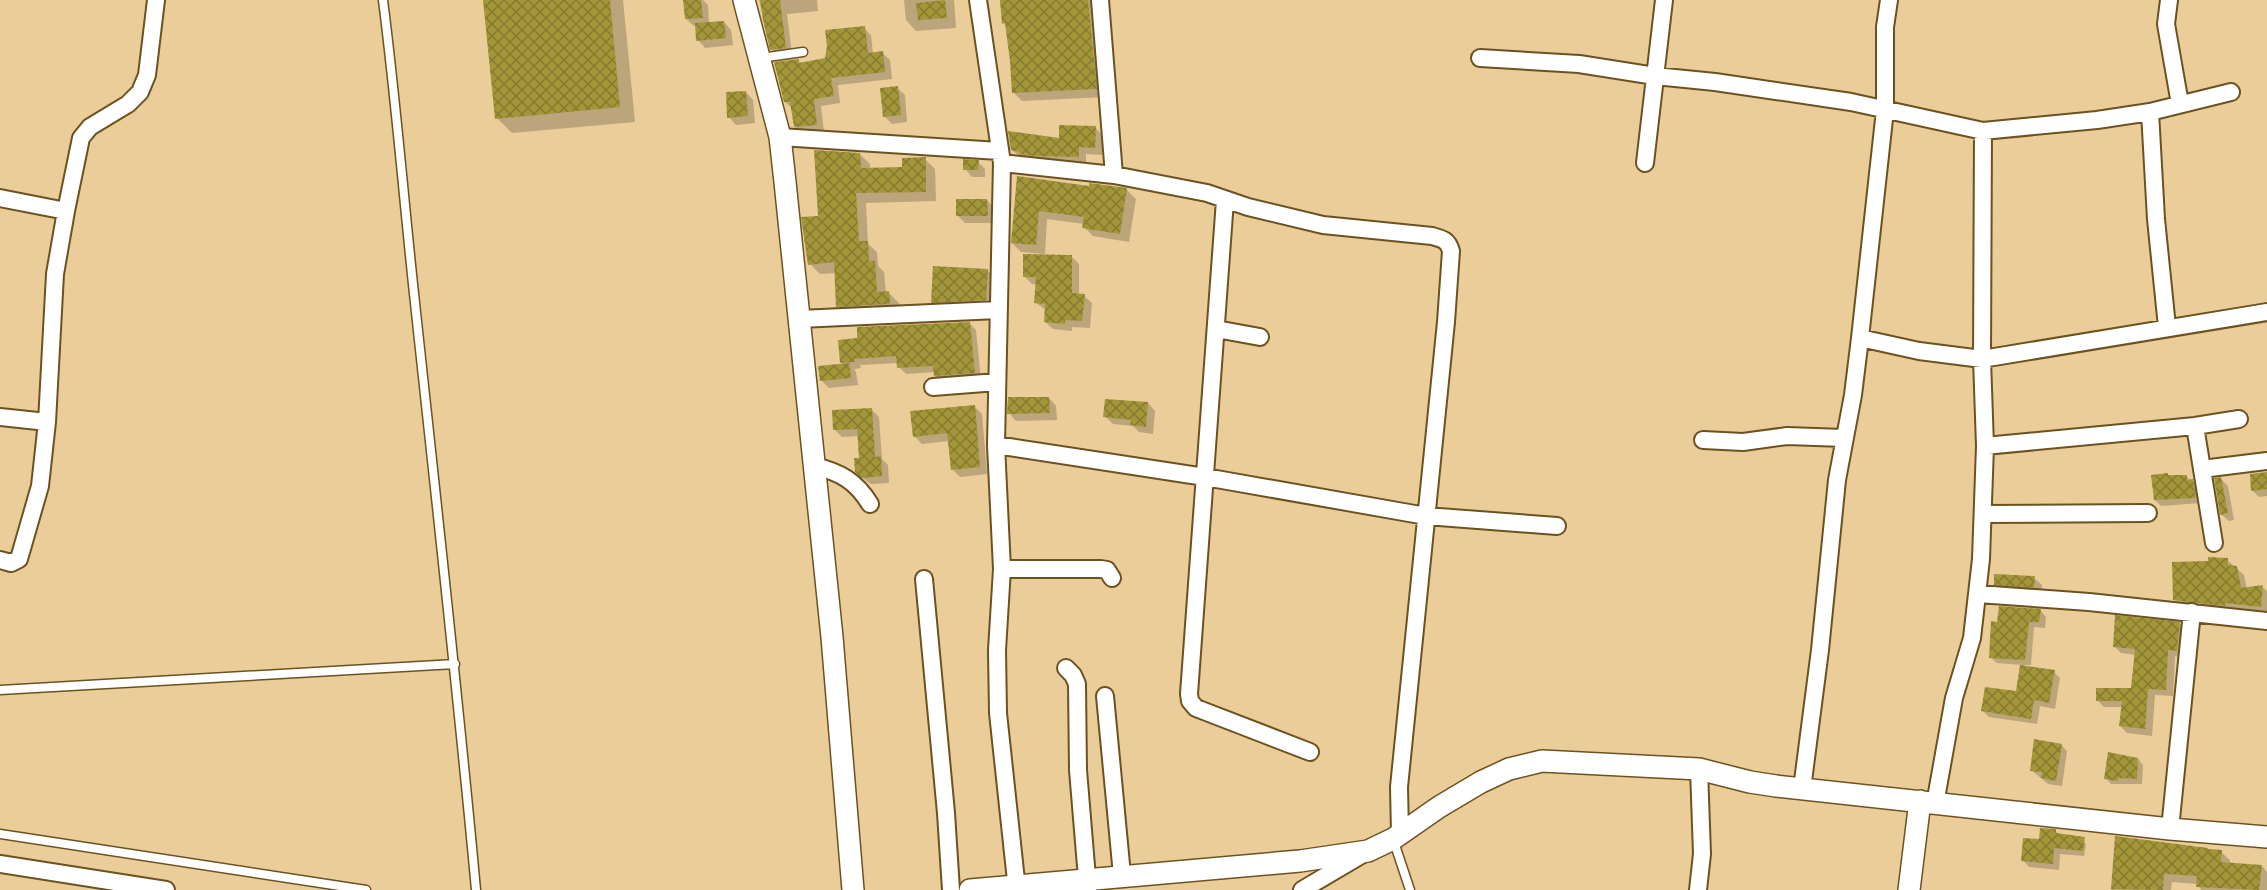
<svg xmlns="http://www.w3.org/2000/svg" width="2267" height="890" font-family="Arial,sans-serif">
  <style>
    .shadow { fill: #0003 }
    .building { fill: url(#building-cross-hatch) }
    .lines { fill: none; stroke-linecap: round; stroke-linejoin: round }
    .service-casing { stroke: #6b5220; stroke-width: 11 }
    .minor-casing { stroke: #6b5220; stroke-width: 20 }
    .tertiary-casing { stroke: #6b5220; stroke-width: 24 }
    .service { stroke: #fff; stroke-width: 8 }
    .minor { stroke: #fff; stroke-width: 16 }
    .tertiary { stroke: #fff; stroke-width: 21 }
  </style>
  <defs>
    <pattern id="building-cross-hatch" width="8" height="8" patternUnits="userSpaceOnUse" patternTransform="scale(1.5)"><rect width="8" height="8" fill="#a39639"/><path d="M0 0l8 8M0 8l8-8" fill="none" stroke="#877b30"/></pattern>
  </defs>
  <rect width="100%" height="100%" fill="#ebcd9a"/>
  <!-- shadow -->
  <path class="shadow" d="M485 0H623L635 122 512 133 497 118Z
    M684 0H703L708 5 709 24 724 22 731 30 733 45 705 48 698 40 696 26H694L686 19Z
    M759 0H817L818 11 787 14 792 55 779 57 772 49Z
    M904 0H954L956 28 916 31 906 20Z
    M1002 0H1101L1104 97 1022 101 1014 93 1006 26 1004 23Z
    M864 28 871 35 873 54 882 53 890 60 892 79 838 85 840 103 821 106 824 132 803 134 795 127 793 109 785 102 798 61 802 64 826 60Z
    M897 88 905 95 907 122 892 124 884 116Z
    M746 92 753 100 755 123 736 125 729 117Z
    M1095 127 1102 135V155L1086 154V164L1020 157 1012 150 1061 140Z
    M860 154 870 164V169L903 168 925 159 935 169 936 201 866 203 868 244 877 252 878 266 884 272 886 293H889L899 303 900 314 847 316 837 306 836 273 820 274 810 264 819 217Z
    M978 162 985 169V177H972L965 169Z
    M1018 177 1090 188 1091 185 1127 190 1136 199 1129 242 1093 236 1084 227V224L1047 219 1045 254 1021 252 1012 243Z
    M987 200 994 208V223H965L958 216Z
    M1072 257 1079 264V295L1084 296 1092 303 1090 328 1072 327V331L1053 329 1045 322 1046 310 1036 303 1037 284H1032L1024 276Z
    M987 270 994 277 993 306 940 309 933 302Z
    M969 323 976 330 981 380 942 383 935 376V372L906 374 899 367 898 363 860 365 861 368 854 369 856 372 858 385 829 388 822 381 844 365 842 363Z
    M1049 398 1056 406 1057 420 1016 421 1009 413Z
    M1148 403 1155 411 1153 434 1139 432 1133 426 1113 424 1105 416Z
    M975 407 982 414 987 474 960 477 952 469 949 441 922 444 915 437Z
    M872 410 879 417 882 459 888 465 889 483 871 484 864 479 856 471 861 459 859 436 842 437 835 430Z
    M2267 473V496L2259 497 2252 490Z
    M2169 477H2186L2193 481 2198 487 2201 503 2161 506 2155 500Z
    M2221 479 2228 486 2234 520 2229 521 2221 514Z
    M2227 560 2244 575 2247 589 2262 587 2267 591V614L2182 607 2175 600 2209 562Z
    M2034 578 2042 585 2041 594 2003 592 1995 584Z
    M2040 610 2046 617 2045 628 2034 627 2031 665H2024L2023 667 2054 672 2060 678 2055 709 2040 706 2037 724 1989 717 1983 711 2017 693 2022 665 1997 663 1990 657 1998 623Z
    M2180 624 2187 631 2183 658 2175 656 2173 696 2155 695 2152 736 2127 733 2120 726 2122 707H2104L2097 700 2133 689 2136 655 2121 653 2114 646Z
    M2061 745 2067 751 2062 786 2048 784 2031 770Z
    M2138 759 2143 765 2142 784H2111L2106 778Z
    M2055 831 2060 835 2079 837 2086 844 2084 856 2060 854 2059 870 2029 867 2023 860 2041 841Z
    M2117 838 2221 852 2230 860V864L2262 866 2267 872V890H2201L2198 884 2172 882 2171 890H2112Z"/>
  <!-- building -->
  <path class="building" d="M483 0H610L620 107 495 119Z
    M683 0H701L703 18 685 19Z
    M760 0H780L786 48 770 50 763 20Z
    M945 0 947 18 918 20 916 3Z
    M1000 0H1088L1097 89 1012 93 1010 61 1005 23 1002 24Z
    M724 21 726 38 696 41 695 23Z
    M865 26 868 53 883 51 885 72 831 78 834 96 814 99 817 125 794 127 790 102H784L774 62 799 59V63L825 58 827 46 825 30Z
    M898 86 901 115 883 117 880 88Z
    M746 91 748 116 727 118 726 92Z
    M1059 125 1096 126 1095 148 1079 147V157L1035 156 1019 154 1020 152 1011 150 1008 131 1059 138Z
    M814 150 860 153 861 168 902 167V158L926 157V192L856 193 859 241H868L869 261H875L877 292 889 291 890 304 836 307 834 262 808 265 801 217 818 216Z
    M963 159 979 160 978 170H963Z
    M1017 176 1089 186V183L1127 188 1120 234 1082 228 1084 217 1039 211 1036 245 1011 243Z
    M956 199H987L988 216H956Z
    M1023 254 1072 255V293L1085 294 1082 321 1065 320V324L1044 322 1045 304 1034 303 1036 277H1023Z
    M933 266 988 269 986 300 931 303Z
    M970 322 975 373 934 376 933 366 897 368 896 356 854 359 855 362 840 363 838 340 857 338V327Z
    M849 363 851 378 820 381 818 366Z
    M1008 397H1049L1050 413 1007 414Z
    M1105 399 1148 402 1146 427 1130 425 1131 420 1103 417Z
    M975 405 980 467 951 470 947 433 913 437 910 411Z
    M872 408 875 457 881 456 882 476 862 478 855 472 854 458H859L857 429 833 430 832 410Z
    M2267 472V489L2251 491 2250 474Z
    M2168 473V475H2187V480L2193 479 2196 498 2154 500 2151 475Z
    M2221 477 2228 513 2220 515 2214 478Z
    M2208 557 2228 558V565L2237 566 2241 588 2263 585 2261 607 2225 603V606L2173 600 2172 562 2208 561Z
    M1994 574 2035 576 2034 588 1994 585Z
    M1999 606 2041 609 2039 622H2029L2025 660 1989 658 1991 621 1997 622Z
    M2115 615 2180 622 2177 651 2168 650 2166 690 2148 689 2145 729 2119 726 2122 701H2096V688H2131L2135 649 2113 647Z
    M2020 665 2055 670 2049 703 2034 700 2031 719 1981 711 1985 687 2016 691Z
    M2034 739 2062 744 2056 781 2041 778 2042 772 2030 771Z
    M2108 752 2138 758 2137 779 2118 778V781L2104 779Z
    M2040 828 2056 829V833L2085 837 2083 851 2054 848 2053 864 2021 861 2023 838 2039 839Z
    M2115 836 2208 848V849L2222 850 2221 862 2262 865 2259 890 2196 887 2197 876 2168 874H2164L2163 890 2111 889Z"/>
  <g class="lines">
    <!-- service casing -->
    <g class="service-casing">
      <path id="service" d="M383 0C396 101 404 202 415 303 436 498 458 694 476 890
        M760 58 803 52
        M0 690 455 664
        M0 834 366 890
        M1393 839 1410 890"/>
    </g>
    <!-- minor casing -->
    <g class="minor-casing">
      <path id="minor" d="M978 0 1002 163 996 445 1205 477 1426 516 1557 526
        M1100 0 1114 175
        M2169 0 2166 24 2180 104
        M1480 58 1579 64 1655 76 1715 82 1851 102 1983 131 2097 120 2150 112 2231 92
        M2150 112 2156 219 2167 327
        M780 137 999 151
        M1002 163 1114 175 1207 193 1248 207 1323 225 1432 236C1443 239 1448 240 1451 251L1446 322 1399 787 1400 833
        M1645 163 1664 0
        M0 198 66 211
        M1225 200 1189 694 1190 701 1196 708 1310 752
        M799 319 998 310
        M1216 329 1260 337
        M1860 338 1919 351 1982 359 2267 312
        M933 387 997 382
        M0 417 47 422
        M2195 426 2214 543
        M1703 440 1743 442 1787 436 1844 438
        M996 445 1002 569 997 650 998 713 1017 890
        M1985 446 2195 426 2239 419
        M814 466C840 472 856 481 870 504
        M2202 469 2267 461
        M1983 514 2148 513
        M0 560 11 563 19 559 40 486 47 422 55 274 66 211 81 138 90 127 128 104 140 92 147 75 156 0
        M1002 569H1101L1107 570 1112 578
        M924 579 946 813 951 890
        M1978 594 2089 602 2267 621
        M1066 668 1073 675 1077 684 1078 770 1088 890
        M1105 696 1122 875
        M1802 789 1820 650 1837 480 1853 395 1860 338 1885 110V27L1889 0
        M1935 804 1954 698 1972 638 1981 559 1985 446 1982 359 1983 131
        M2170 829 2192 612
        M0 864 166 890
        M1302 890 1363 854
        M1698 890 1702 854 1699 769"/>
    </g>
    <!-- tertiary casing -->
    <g class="tertiary-casing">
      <path id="tertiary" d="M744 0 780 137 785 182 832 637 853 890
        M970 890 1300 861 1368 851 1393 839 1439 807 1481 782 1509 769 1542 761 1699 769 1750 782 1776 786 2170 829 2267 837
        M1909 890 1920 801"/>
    </g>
    <!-- service -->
    <use href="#service" class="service"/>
    <!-- minor -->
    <use href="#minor" class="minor"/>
    <!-- tertiary -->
    <use href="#tertiary" class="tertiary"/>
  </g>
</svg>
